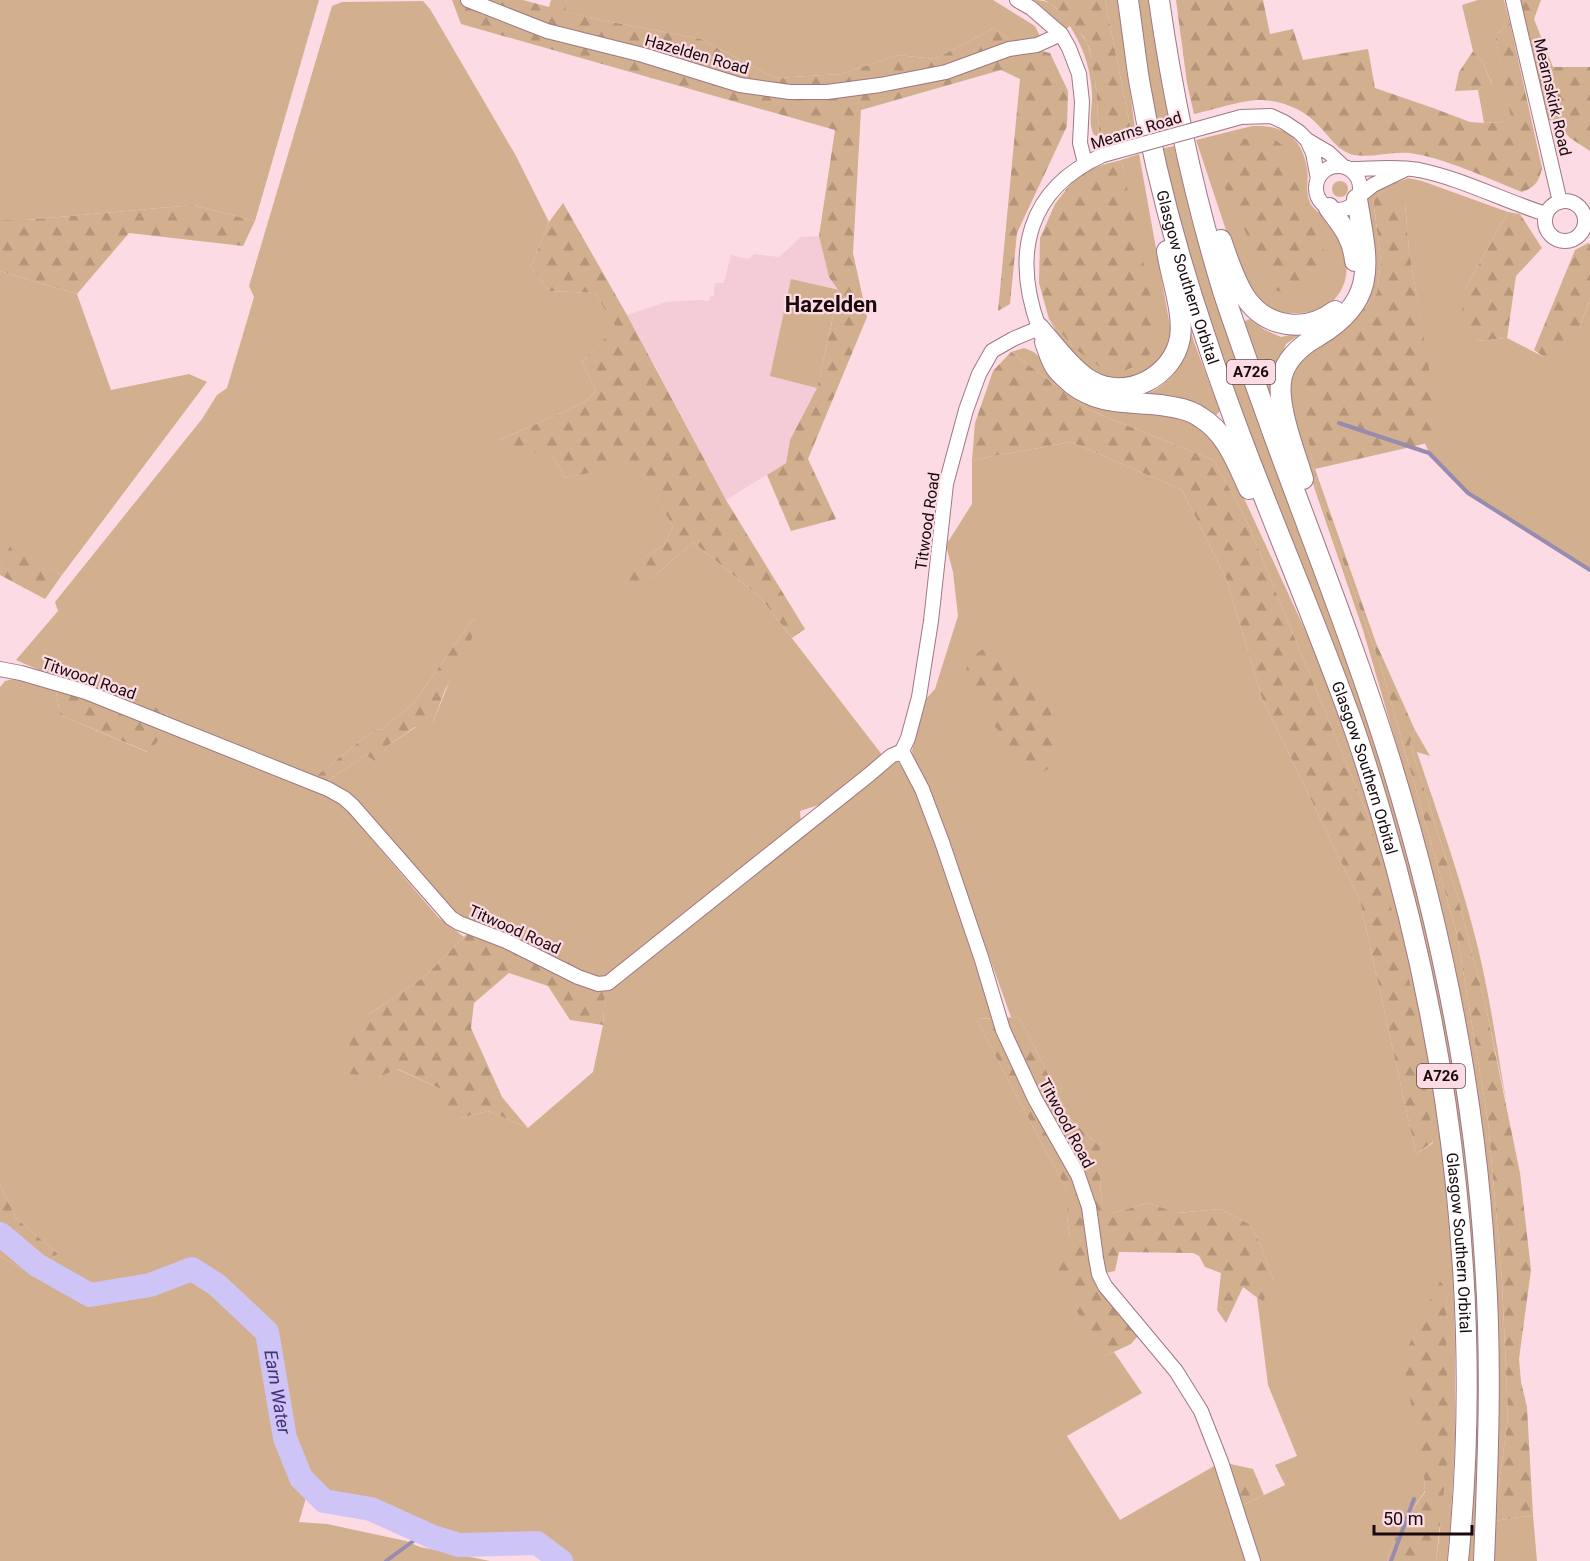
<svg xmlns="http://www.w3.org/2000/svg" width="1590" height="1561" font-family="Roboto,sans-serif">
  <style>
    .built { fill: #f4ccd7 }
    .green { fill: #d2af8e }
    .forest { fill: url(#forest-firs) }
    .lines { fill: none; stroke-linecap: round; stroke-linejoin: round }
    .stream { stroke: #978cb0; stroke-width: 4 }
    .river { stroke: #cec4f6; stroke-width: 24 }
    .minor-casing { stroke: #9e7883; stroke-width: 16 }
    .highway-casing { stroke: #9e7883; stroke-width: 22 }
    .minor { stroke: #fff; stroke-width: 14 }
    .highway { stroke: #fff; stroke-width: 20 }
    .minor-bridge-casing { stroke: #9e7883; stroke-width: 16; stroke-linecap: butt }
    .minor-bridge { stroke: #fff; stroke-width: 14 }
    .labels { text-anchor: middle; stroke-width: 4.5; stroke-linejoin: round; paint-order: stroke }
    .shield { fill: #fddbe4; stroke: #5d494e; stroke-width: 1.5 }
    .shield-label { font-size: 15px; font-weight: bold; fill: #180a0e }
    .street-label { font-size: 16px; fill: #180a0e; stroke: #fddbe4 }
    .water-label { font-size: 18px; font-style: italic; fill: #452f76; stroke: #fddbe4 }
    .district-label { font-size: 22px; font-weight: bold; fill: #180a0e; stroke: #fddbe4 }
  </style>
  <defs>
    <pattern id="forest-firs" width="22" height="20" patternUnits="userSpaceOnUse" patternTransform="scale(1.5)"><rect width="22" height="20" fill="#d2af8e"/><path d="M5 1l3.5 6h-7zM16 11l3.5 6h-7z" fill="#b49579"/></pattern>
  </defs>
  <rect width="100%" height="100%" fill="#fddbe4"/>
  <!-- built -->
  <path class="built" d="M819 236 829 277 839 290 817 388 790 440 786 463 726 500 657 370 627 315 666 302 699 300 709 301 710 296H714L715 283H724L731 255 749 259 754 254 779 257 801 237Z"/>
  <!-- green -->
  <path class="green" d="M0 0H319L255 221 193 205 25 220H0Z
    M567 0H993L1035 26 1040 36 1015 44 994 28 935 59 898 55 841 74 775 78 701 39 601 20 564 11Z
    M1034 0C1050 0 1054 6 1065 17 1071 24 1079 30 1084 38 1097 57 1097 110 1099 134L1101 137 1094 135C1087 122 1093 107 1092 93 1090 66 1084 50 1070 26L1066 29Z
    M1105 0H1118L1135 129 1131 130Z
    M1138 0H1151L1170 120 1156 124 1143 44Z
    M1478 0H1504L1510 23 1495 35 1512 117 1501 122 1484 123 1478 90 1492 84 1482 61 1473 51 1462 5Z
    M423 1 430 9 516 156 549 222 531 267 549 291 595 293 617 327 582 362 596 391 585 402 500 440 553 456 565 478 637 462 673 527 663 546 613 576 652 578 693 542 760 597 883 756 825 803 800 811 801 824 605 982 481 920 476 925 452 910 327 781 366 755 378 762 387 746 416 727 433 722 475 618 469 624 413 704 382 729 374 730 315 777 166 719 168 714 71 671 64 681 16 660 58 611 55 602 202 419 217 395 227 388 254 297 249 286 332 6 342 2Z
    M1252 126C1284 125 1301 136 1307 168 1309 177 1306 187 1308 196 1311 210 1319 211 1328 220 1331 223 1333 228 1335 231 1346 251 1352 272 1340 292 1328 311 1314 313 1292 313 1270 313 1255 302 1244 284L1196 140Z
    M1174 146 1192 221 1222 319 1245 384 1350 667 1404 835 1447 1020 1467 1144 1479 1298 1482 1412 1473 1561H1466C1485 1377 1474 1188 1438 1006 1433 980 1429 953 1422 927 1405 861 1385 795 1364 730 1333 635 1292 543 1256 450 1218 351 1186 251 1160 149Z
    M1139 154 1172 337 1165 359 1150 373 1111 383 1071 357 1049 319 1073 347 1124 174 1121 160Z
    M1408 178 1422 181 1508 212 1466 287 1476 341 1507 338 1544 357 1579 329 1590 298V570L1468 493 1429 453 1425 443 1440 439 1409 250 1405 203 1373 199 1381 260 1377 293 1359 315 1322 345 1310 446 1317 489 1381 667 1457 934 1488 1121 1502 1280 1508 1417 1494 1521 1533 1515 1537 1561H1493L1496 1337 1495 1263 1470 1062 1458 981 1440 901 1398 750 1363 630 1315 490 1294 419 1289 396V382L1295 365 1353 317 1365 202C1372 191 1383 185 1395 181L1398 182Z
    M1332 189a8 8 0 1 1 16 0a8 8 0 1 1-16 0Z
    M0 271 77 294 111 390 189 374 207 382 62 575 11 546 0 564Z
    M791 279 839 290 817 388 770 376Z
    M1250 319 1265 330 1281 337 1303 332 1286 344 1270 386 1271 398 1245 323V321Z
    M1188 321 1194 342 1220 411 1215 416 1198 403 1174 396 1146 394C1165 387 1181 370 1186 350 1188 341 1188 330 1188 321Z
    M1024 348 1034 352 1071 389 1178 414 1217 440 1312 645 1341 723 1368 803 1394 898 1419 999 1431 1067 1443 1162 1453 1269 1455 1342V1439L1451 1516 1447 1561H1436L1440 1531 1447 1290 1424 1476 1425 1491 1397 1532 1387 1561H1258L1241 1506 1285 1485 1275 1465 1297 1456 1268 1385 1257 1298 1262 1301 1273 1279 1258 1238 1249 1224 1221 1209 1177 1213 1148 1203 1113 1213 1102 1205 1100 1180V1146L1072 1121 1019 1017H1011L928 787 915 764 912 751 923 702 935 689 958 616 953 572 946 545 972 504V460L1071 442 1182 490 1226 578 1262 698 1360 901 1416 1154 1433 1143 1369 818 1243 512 1213 460 1089 410 1011 352Z
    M18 678 56 691 60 715 147 752 162 727 338 800 438 917 464 937 424 977 365 1017 379 1077 397 1069 443 1090 460 1118 488 1111 528 1128 593 1072 603 1025 605 991 830 814 892 762H898L907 773 917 791 995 1018 976 1019 1067 1191V1217L1070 1238 1105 1356 1114 1352 1142 1393 1067 1436 1120 1520 1216 1465 1245 1561H569L541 1539 472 1541 444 1535 371 1503 324 1492 311 1481 299 1522 327 1524 406 1541 420 1547 490 1561H0V1256L35 1276 58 1254 16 1218 0 1185V687L5 681Z
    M1415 730 1430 756 1417 752C1438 815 1461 879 1477 944 1490 996 1497 1049 1506 1101L1485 1003 1458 898 1410 743Z"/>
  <!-- forest -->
  <path class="forest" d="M452 0H523L549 7 551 0H567L565 11 601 20 701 39 775 78 841 74 898 55 935 59 994 28 1015 44 1050 53 1068 91 1067 126 1017 233 1010 304 998 311 1020 79 1001 70 861 110 853 253 867 317 808 459 836 519 791 531 767 475 786 463 790 440 817 388 839 291 829 277 819 236 835 130 461 24Z
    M1044 0H1105L1131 130 1101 137 1099 134 1096 87 1090 50 1084 37 1054 6Z
    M1176 0H1263L1270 34 1293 29 1303 60 1368 49 1375 88 1433 108 1470 122 1484 123 1501 122 1511 117 1495 35 1510 23 1542 168C1539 182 1535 187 1522 192 1489 179 1443 157 1409 153 1391 151 1372 158 1354 155 1339 152 1329 136 1319 126 1305 110 1283 101 1262 100 1244 99 1213 110 1194 114L1187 83Z
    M1520 0H1541L1534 19 1553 67H1590V151L1570 138 1554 121 1548 120Z
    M1473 51 1482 61 1492 85 1478 90 1455 91 1459 72Z
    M1266 133 1285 147 1330 266 1309 289 1288 294 1272 289 1214 164 1218 146Z
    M1121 160 1157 324 1154 347 1145 362 1121 372 1108 373 1073 347 1049 319 1039 283 1040 238 1055 204 1078 174 1102 165Z
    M1391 192 1399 194 1405 203 1409 250 1441 440 1315 469 1376 643 1415 730 1410 743 1458 898 1485 1003 1520 1173 1531 1270 1519 1359 1521 1382 1527 1407 1533 1515 1494 1521 1508 1417 1502 1280 1488 1121 1457 934 1381 667 1317 489 1302 400 1308 367 1322 345 1359 315 1377 293 1381 260 1373 199Z
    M563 203 627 315 726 500 805 629 792 638 760 597 693 542 652 578 617 585 612 576 663 546 673 527 637 463 565 478 553 456 502 447 500 440 585 402 596 391 582 362 616 327 595 293 549 291 531 267 549 222Z
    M193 205 255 221 243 246 129 233 77 294 0 271V220H25Z
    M1508 212 1520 214 1542 248 1516 276 1507 338 1476 341 1461 318 1466 287Z
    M1588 243 1590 244V298L1579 329 1558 361 1544 357 1534 350 1575 250Z
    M1011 352 1089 410 1213 460 1243 512 1369 818 1415 1004 1433 1142 1416 1154 1360 901 1262 698 1226 578 1182 490 1071 442 972 460 975 423 993 371Z
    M11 545 62 575 45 599 0 575V564Z
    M476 617 474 634 445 690 433 722 424 732 415 727 387 746 378 763 366 755 327 781 315 777 374 730 382 729 413 704 469 624Z
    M984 648 1015 668 1050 699 1055 763 1036 778 1002 736 964 683 968 660Z
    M71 671 168 713 157 742 148 752 60 715 56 691Z
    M481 920 519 939 534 934 606 977 603 1025 570 1020 548 986 509 973 474 1003 471 1028 502 1097 528 1128 488 1111 460 1118 437 1106 443 1090 398 1069 379 1077 350 1074 342 1052 365 1017 424 977Z
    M1019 1017 1072 1121 1100 1146V1180L1102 1204 1113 1213 1148 1203 1178 1213 1221 1209 1249 1224 1258 1238 1273 1279 1263 1302 1243 1287 1226 1323 1217 1310 1221 1273 1205 1267 1199 1256 1193 1253 1119 1252 1115 1271 1100 1274 1143 1330 1131 1344 1105 1356 1051 1271 1070 1238 1067 1217V1191L976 1019Z
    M0 1185 16 1218 58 1254 35 1276 0 1256Z
    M1439 1280 1447 1290 1446 1341 1449 1445 1436 1561H1387L1397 1532 1425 1492 1424 1476 1403 1358Z
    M1226 1463 1253 1469 1264 1495 1241 1506Z"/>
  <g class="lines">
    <!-- stream -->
    <path class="stream" d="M1339 423 1429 453 1468 493 1590 570
      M386 1561 424 1533
      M1391 1561 1414 1499"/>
    <!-- river -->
    <path class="river" id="s1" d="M0 1234 37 1265 90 1295 150 1285 192 1269 217 1285 267 1332 285 1438 301 1478 324 1501 371 1509 433 1537 459 1545 537 1543 561 1561"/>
    <!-- minor casing -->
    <g class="minor-casing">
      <path id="minor" d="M468 0 547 31 643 55 740 85 790 92H827L880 85 946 72 1009 49 1037 45 1061 34
        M1017 0 1031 8 1061 34 1069 48 1079 74 1082 102 1080 143 1085 163
        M1513 0 1560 202
        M1241 117 1271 116 1284 122 1299 132 1307 140 1329 153 1344 167
        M1307 140 1313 153 1318 179
        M1316 188a22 22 0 1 1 44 0a22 22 0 1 1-44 0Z
        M1349 169C1372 169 1396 166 1419 170 1463 179 1504 201 1546 214
        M1358 197 1373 185 1404 170
        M1545 221a20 20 0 1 1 40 0a20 20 0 1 1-40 0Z
        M0 669 21 673 86 692 328 789 344 798 353 806 451 918 459 923 506 941 578 977 598 984 608 983 870 774 891 756 902 751 908 738 919 697 931 621 946 484 966 410 979 374 992 351 1013 339 1039 328C1012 254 1027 189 1103 155
        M902 751 922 789 942 842 982 960 1003 1030 1035 1099 1078 1175 1089 1207 1096 1258 1099 1274 1105 1286 1176 1371 1201 1411 1221 1462 1253 1561"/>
    </g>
    <!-- highway casing -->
    <g class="highway-casing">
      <g id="highway">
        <path id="s2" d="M1128 0C1132 27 1135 54 1139 80 1154 168 1177 254 1206 339 1248 467 1304 590 1350 717 1362 750 1372 783 1382 817 1453 1057 1483 1311 1458 1561"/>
        <path d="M1159 0C1173 99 1194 196 1223 291 1239 340 1257 388 1274 436 1314 545 1357 653 1391 763 1441 926 1475 1092 1485 1262 1492 1362 1488 1461 1484 1561"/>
        <path d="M1329 208C1342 225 1353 238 1355 261"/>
        <path d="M1221 240C1234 276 1244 318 1287 324 1305 327 1320 322 1335 311"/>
        <path d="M1039 328C1054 345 1072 370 1091 381 1126 401 1173 377 1180 338 1184 312 1171 278 1167 251"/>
        <path d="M1045 342C1048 350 1051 361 1056 368 1060 374 1067 379 1072 384 1101 406 1128 401 1161 405 1174 407 1189 409 1200 417 1226 432 1237 463 1249 489"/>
        <path d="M1303 479C1295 452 1275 403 1282 376 1287 357 1302 345 1318 336 1380 299 1367 261 1357 199"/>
      </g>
    </g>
    <!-- minor -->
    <use href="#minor" class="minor"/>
    <!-- highway -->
    <use href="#highway" class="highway"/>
    <!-- minor-bridge casing -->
    <g class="minor-bridge-casing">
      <path id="minor-bridge" d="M1103 155 1241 117"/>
    </g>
    <!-- minor-bridge -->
    <use href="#minor-bridge" class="minor-bridge"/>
  </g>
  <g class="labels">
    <!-- shield labels -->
    <g class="shield">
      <rect x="1227" y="360" width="48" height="24" rx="4.5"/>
      <rect x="1417" y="1064" width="48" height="24" rx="4.5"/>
    </g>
    <g class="shield-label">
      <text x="1251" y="377">A726</text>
      <text x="1441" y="1081">A726</text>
    </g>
    <!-- street labels -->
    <g class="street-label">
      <text transform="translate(697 54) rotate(16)" y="6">Hazelden Road</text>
      <text transform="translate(1553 97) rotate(77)" y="6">Mearnskirk Road</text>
      <text transform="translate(1136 130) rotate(-17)" y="6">Mearns Road</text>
      <text dy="6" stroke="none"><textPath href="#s2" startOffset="284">Glasgow Southern Orbital</textPath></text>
      <text transform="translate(927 521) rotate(-82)" y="6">Titwood Road</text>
      <text transform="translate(89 678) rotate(19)" y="6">Titwood Road</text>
      <text dy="6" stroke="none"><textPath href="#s2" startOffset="806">Glasgow Southern Orbital</textPath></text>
      <text transform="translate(515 929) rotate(24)" y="6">Titwood Road</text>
      <text transform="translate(1067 1123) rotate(62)" y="6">Titwood Road</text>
      <text dy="6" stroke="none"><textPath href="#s2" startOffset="1292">Glasgow Southern Orbital</textPath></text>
    </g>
    <!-- water labels -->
    <g class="water-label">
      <text dy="6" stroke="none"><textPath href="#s1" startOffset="374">Earn Water</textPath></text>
    </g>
    <!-- district labels -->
    <g class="district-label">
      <text x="831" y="312">Hazelden</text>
    </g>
  </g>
  <!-- scale -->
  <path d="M1374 1525v9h98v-9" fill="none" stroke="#180a0e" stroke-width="3"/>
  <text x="1383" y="1525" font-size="18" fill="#180a0e" stroke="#fddbe4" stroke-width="4.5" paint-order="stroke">50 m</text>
</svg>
